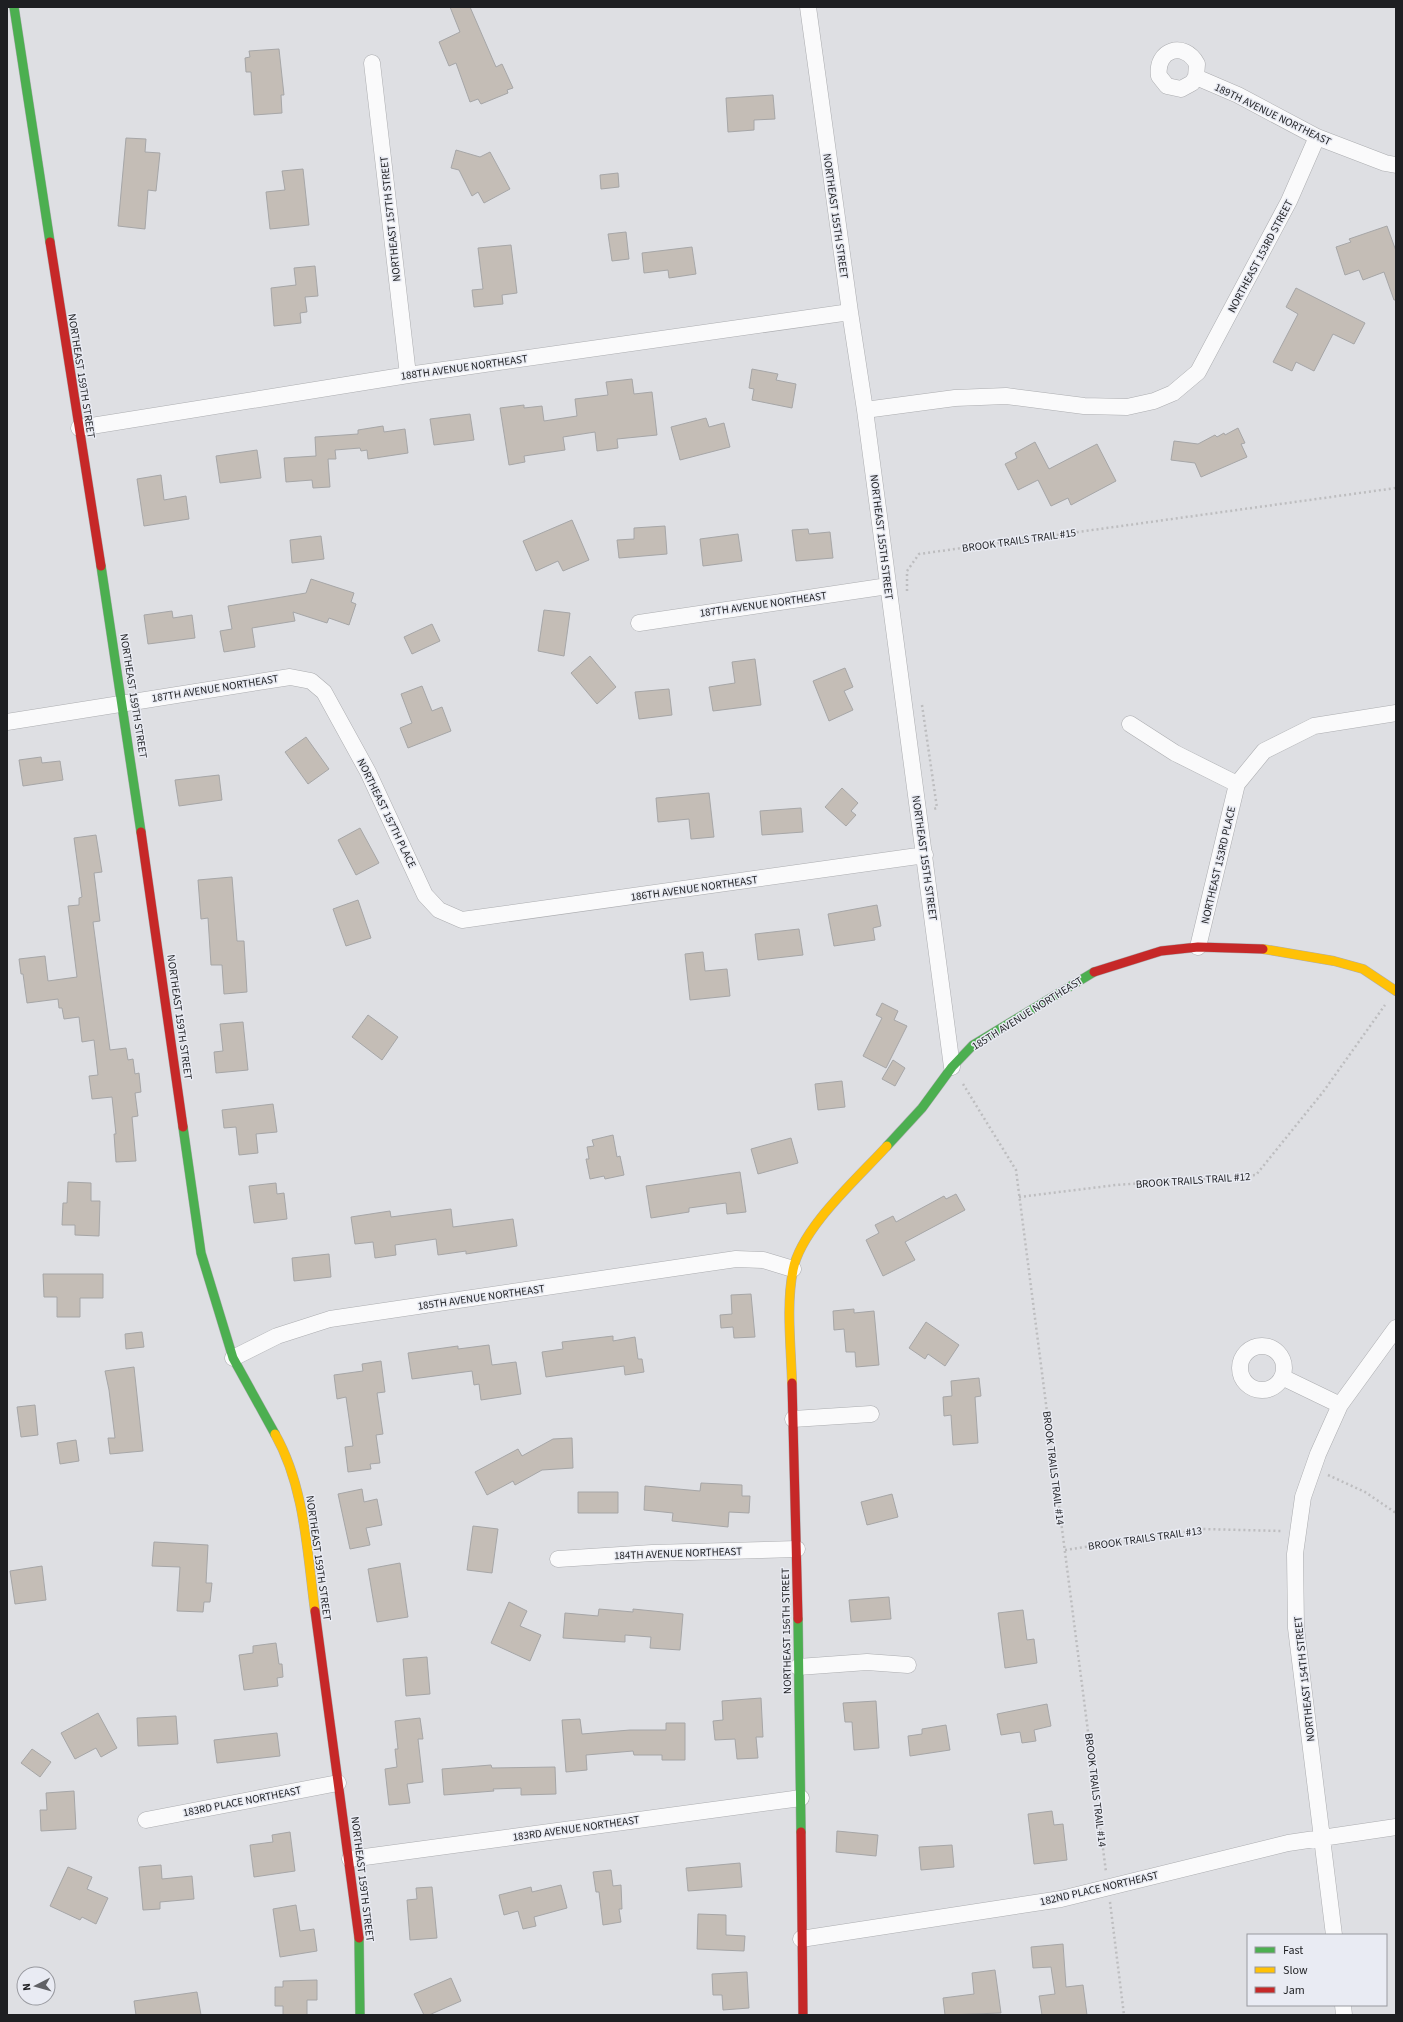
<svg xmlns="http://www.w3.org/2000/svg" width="1403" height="2022" font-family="'Source Sans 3',sans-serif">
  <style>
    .building { fill: #c4bdb6; stroke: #a6a6a7 }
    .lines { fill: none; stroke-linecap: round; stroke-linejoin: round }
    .street-casing { stroke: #acadb0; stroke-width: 17 }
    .fast-casing { stroke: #acadb0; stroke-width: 10 }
    .slow-casing { stroke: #acadb0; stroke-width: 10 }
    .jam-casing { stroke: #acadb0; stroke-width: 10 }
    .path { stroke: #bdbdbf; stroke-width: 2.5; stroke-dasharray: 2 3; stroke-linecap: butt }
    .street { stroke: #fafafb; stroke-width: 16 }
    .fast { stroke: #4caf50; stroke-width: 9 }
    .slow { stroke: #ffc107; stroke-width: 9 }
    .jam { stroke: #c62828; stroke-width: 9 }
    .labels { text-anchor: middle; stroke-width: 3; stroke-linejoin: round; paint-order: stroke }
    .street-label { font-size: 11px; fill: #1e1f22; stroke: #e9ebf3 }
  </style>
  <rect width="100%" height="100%" fill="#dedfe3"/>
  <!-- building -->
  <path class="building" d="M450 7H470L496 67 502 64 513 88 507 90 508 93 481 104 478 99 470 102 456 63 449 66 439 42 460 32Z
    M279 49 284 95H281L282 113 254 115 251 72H246L245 58 250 57 249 51Z
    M773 95 775 119 754 120V130L728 132 726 98Z
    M126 138 146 139 145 152 160 153 156 191 148 190 145 229 118 226Z
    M456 150 480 157 490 152 510 189 484 203 478 192 472 196 459 170 451 168Z
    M303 169 309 225 270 229 266 192 285 190 282 171Z
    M618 173 619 187 601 189 600 175Z
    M1387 226 1396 251V300H1394L1384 272 1363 280 1359 270 1345 275 1336 247 1351 242 1349 239Z
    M626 232 629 259 612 261 608 234Z
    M511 245 517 293 502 295 503 304 474 307 472 290 483 289 478 248Z
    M692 247 696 274 669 278 668 270 644 273 642 253Z
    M315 266 318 296 305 297 307 312 300 313 301 323 274 326 271 288 296 285 294 268Z
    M1296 288 1365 323 1354 344 1333 334 1314 371 1296 362 1292 371 1273 362 1298 314 1286 307Z
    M752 369 778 374 776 380 796 384 792 408 752 400 754 389 749 388Z
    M632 379 634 394 652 392 657 435 617 439 618 448 597 451 595 432 563 437 565 450 524 456 525 462 509 465 500 408 524 405V408L542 406 544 421 577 416 575 399 608 395 606 382Z
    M470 414 474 440 434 445 430 419Z
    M706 418 709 427 724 423 730 447 680 460 671 427Z
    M383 426 384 432 405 429 408 453 368 459 367 450 361 451 360 448 335 450 336 459H328L330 487 313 488 312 480 286 482 284 458 316 456 315 437 358 434V430Z
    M1238 428 1245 443 1241 444 1247 457 1201 477 1195 463 1171 460 1174 441 1198 444 1215 435 1217 437 1224 433 1225 435Z
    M1035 442 1049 469 1097 444 1116 481 1071 505 1068 498 1051 506 1038 480 1018 490 1005 464 1017 458 1015 453Z
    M257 450 261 478 220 483 216 456Z
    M161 475 164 500 186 496 189 519 144 526 137 479Z
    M572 520 589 560 563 571 558 561 536 571 523 541Z
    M665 526 667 554 619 558 617 540 634 539V528Z
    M808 529 809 534 830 532 833 558 796 561 792 530Z
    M738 534 742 561 703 566 700 539Z
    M321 536 324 559 292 563 290 540Z
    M311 579 354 593 351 602 356 604 349 625 329 618 327 623 293 612 295 621 252 628 255 647 224 652 220 631 232 629 228 606 306 593Z
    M544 610 570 613 564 656 538 651Z
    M172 611 173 618 192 615 195 638 148 644 144 615Z
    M432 624 440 641 412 654 404 637Z
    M590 656 616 687 597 704 571 673Z
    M755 659 761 705 713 711 709 687 735 683 732 662Z
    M845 668 853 687 844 691 853 710 829 721 813 681Z
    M422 686 432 711 442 707 451 731 408 748 400 728 412 723 401 694Z
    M669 689 672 715 639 719 635 692Z
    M306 737 329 769 308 784 285 752Z
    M41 757 42 763 60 761 63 780 23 786 19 760Z
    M219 775 222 800 179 806 175 780Z
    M842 788 858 803 851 811 856 815 846 826 825 807Z
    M709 793 714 837 691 839 689 819 658 822 656 798Z
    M801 808 803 832 762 835 760 811Z
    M360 828 379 863 356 875 338 840Z
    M96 835 102 872 94 873 100 921 93 922 110 1050 126 1048 128 1060 133 1059 135 1074 139 1073 141 1092 135 1093 138 1116 132 1117 136 1161 116 1162 114 1134H116L112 1097 92 1099 89 1076 98 1075 94 1040 82 1042 79 1017 64 1019 62 1008H59L58 999 27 1003 23 974H21L19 959 45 956 48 981 77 977 68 906 79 905V898L82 897 74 838Z
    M232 877 237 941H244L247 992 224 994 222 965H211L208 918 201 919 198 880Z
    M358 900 371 938 346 946 333 909Z
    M877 905 881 926 873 928 875 940 834 946 828 914Z
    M799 929 803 955 758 960 755 934Z
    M703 952 705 971 727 969 730 996 690 1000 685 954Z
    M882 1003 898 1011 894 1020 907 1026 886 1068 863 1056 882 1018 876 1015Z
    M368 1015 398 1037 382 1060 352 1037Z
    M243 1022 248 1070 216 1073 214 1052 223 1051 220 1024Z
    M893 1060 905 1068 895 1086 882 1079Z
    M842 1081 845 1107 818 1110 815 1084Z
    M273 1104 277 1132 256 1134 258 1153 239 1155 236 1127 224 1128 222 1110Z
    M613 1135 617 1157 620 1156 624 1175 605 1179 604 1176 590 1179 586 1159H589L587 1147 594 1146 592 1140Z
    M791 1138 798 1163 758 1174 751 1149Z
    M740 1172 746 1212 727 1214 726 1203 689 1208V1212L651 1218 646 1186Z
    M68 1182 91 1183V1201H100L99 1236 75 1235V1225H62L63 1203H67Z
    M276 1183 277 1194 284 1193 287 1219 254 1223 249 1186Z
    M956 1194 965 1210 905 1242 915 1260 883 1276 866 1240 879 1233 875 1225 893 1216 896 1222 944 1196 946 1199Z
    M451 1209 453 1227 513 1219 517 1246 466 1254V1251L438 1255 436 1239 395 1245 396 1255 375 1258 373 1242 355 1244 351 1217 390 1211 391 1217Z
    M329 1254 331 1277 294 1281 292 1258Z
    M43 1274H103V1298H80V1317H57V1297H44Z
    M751 1294 755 1337 734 1338 733 1327 721 1328 720 1315 732 1314 731 1295Z
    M854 1309V1313L874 1311 879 1365 856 1367 855 1352H846L844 1329 834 1330 833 1311Z
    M926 1322 959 1345 945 1366 928 1354 925 1359 909 1348Z
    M142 1332 144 1347 126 1349 125 1334Z
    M613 1336V1341L635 1337 638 1359H642L644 1372 625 1375 624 1366 546 1377 542 1352 563 1349 562 1342Z
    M489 1345 492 1365 516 1362 521 1394 481 1400 479 1384 474 1385 472 1371 412 1379 408 1353 458 1346V1349Z
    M381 1361 385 1392 377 1393 383 1434 376 1435 380 1463 370 1464 371 1469 348 1472 345 1447 353 1446 346 1397 337 1399 334 1375 363 1371 362 1364Z
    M134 1367 143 1451 110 1454 108 1438H115L109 1390 105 1371Z
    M979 1378 981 1396 975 1397 978 1443 953 1445 951 1415 944 1416 943 1397 952 1396 951 1381Z
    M35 1405 38 1435 21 1437 17 1407Z
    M572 1438 573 1468 542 1470 515 1485 513 1481 487 1495 475 1472 518 1449 522 1456 553 1439Z
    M76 1440 79 1461 60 1464 57 1443Z
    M701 1483 742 1485V1496H750L749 1513 729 1512 728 1527 672 1521 673 1513 644 1510 645 1486 700 1491Z
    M362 1489 364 1502 377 1499 382 1525 366 1528 370 1545 350 1549 338 1494Z
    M578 1492H618V1513H578Z
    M892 1494 898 1517 867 1525 861 1502Z
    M473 1526 498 1529 492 1573 467 1570Z
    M154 1542 208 1545 206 1583H212L210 1602H204L203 1612 177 1611 180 1567 152 1566Z
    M400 1563 408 1617 377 1622 368 1569Z
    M42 1566 46 1600 15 1604 10 1571Z
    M889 1597 891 1619 851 1622 849 1600Z
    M509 1602 527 1611 520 1626 541 1635 530 1661 491 1643Z
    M599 1609 633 1612V1609L683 1614 680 1650 650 1648 651 1637 625 1635V1642L563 1638 565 1613 598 1616Z
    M1023 1610 1027 1640 1034 1639 1037 1663 1005 1668 998 1613Z
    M276 1643 279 1664H282L283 1677 277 1678 278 1686 244 1690 239 1655 253 1653V1646Z
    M427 1657 430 1694 406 1696 403 1659Z
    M761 1698 763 1737H756L758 1758 737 1759 735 1739 715 1740 713 1721 723 1720 722 1701Z
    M876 1701 879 1748 854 1750 852 1722H845L843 1703Z
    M1047 1704 1051 1726 1034 1730 1036 1741 1022 1743 1020 1732 1001 1735 997 1714Z
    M98 1713 117 1748 101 1757 96 1748 75 1759 61 1733Z
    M176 1716 178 1744 138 1746 137 1718Z
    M420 1718 423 1739H418L423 1782 407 1784 410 1803 389 1805 385 1769 397 1767 395 1749H398L395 1721Z
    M580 1719 582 1734 630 1730H666V1723H685V1760H662V1755H634L633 1751 586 1755 587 1770 566 1772 562 1720Z
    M946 1725 950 1750 910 1756 908 1736 922 1734V1729Z
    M277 1733 280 1756 217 1763 214 1740Z
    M32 1749 51 1762 40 1777 21 1763Z
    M491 1765 492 1768 555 1767 556 1794 521 1795V1788L493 1789 494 1791 444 1795 442 1769Z
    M74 1791 76 1829 41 1831 40 1810H47L46 1793Z
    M1052 1811 1054 1825 1063 1824 1067 1860 1034 1864 1028 1814Z
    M837 1831 878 1835 876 1856 836 1852Z
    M290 1832 295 1871 254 1877 250 1845 273 1842 272 1835Z
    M952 1845 954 1867 921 1870 919 1847Z
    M740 1863 742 1887 688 1891 686 1868Z
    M161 1865 162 1879 192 1876 194 1899 160 1902V1909L143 1910 139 1867Z
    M68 1867 92 1877 87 1889 108 1898 96 1924 82 1917 80 1920 50 1906Z
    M611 1870 613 1886 621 1885 622 1909H619L621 1922 603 1925 599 1892H596L593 1872Z
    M561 1885 567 1908 534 1917 536 1926 523 1929 518 1911 504 1915 499 1895 531 1887 532 1892Z
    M432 1887 437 1938 410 1940 407 1900 417 1899 416 1888Z
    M296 1905 300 1931 314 1929 317 1951 280 1957 273 1909Z
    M698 1914 726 1915V1935L745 1936 744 1951 697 1949Z
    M1063 1944 1066 1987 1083 1985 1087 2015H1042L1039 1996 1055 1994 1051 1967 1033 1968 1031 1947Z
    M995 1970 1001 2013 945 2015 943 1998 974 1994 972 1973Z
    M747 1972 749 2008 723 2010 722 1995H713L712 1974Z
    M451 1978 461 2001 429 2015H424L414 1994Z
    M317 1980V2000H307V2015H283V2006H275V1987H283V1981Z
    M197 1992 201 2015H136L134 2001Z"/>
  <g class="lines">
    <!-- street casing -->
    <g class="street-casing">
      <path id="street" d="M808 7 850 312 865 410 952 1067
        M372 63 408 375
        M1196 77 1197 64C1184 40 1155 50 1159 76L1167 86 1181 89 1192 83 1196 77 1238 95 1317 137 1385 163 1396 165
        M865 410 955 398 1006 396 1084 406 1127 407 1154 401 1173 393 1198 372 1289 201 1317 137
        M79 428 408 375 850 312
        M639 623 888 586
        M7 722 290 677 311 681 324 692 368 772 425 895 439 910 462 920 925 855
        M1130 724 1175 753 1237 784
        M1198 947 1237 784 1264 751 1314 726 1396 713
        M1240 1368a22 22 0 1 1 44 0a22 22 0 1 1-44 0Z
        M233 1358 277 1336 330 1319 736 1259 763 1260 793 1269
        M1282 1377 1340 1405
        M793 1419 871 1414
        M558 1559 652 1553 797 1549
        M798 1667 867 1662 908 1665
        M146 1820 338 1783
        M350 1859 801 1798
        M1334 1935 1296 1628 1295 1554 1303 1497 1318 1454 1340 1405 1396 1328
        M801 1939 1061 1899 1288 1843 1396 1827
        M1343 2005 1344 2015"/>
    </g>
    <!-- fast casing -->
    <g class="fast-casing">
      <path id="fast" d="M14 7 50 242
        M101 566 141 832
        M183 1127 201 1253 233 1358 275 1434
        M887 1146 922 1108 952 1067 973 1045 1094 972
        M798 1619 801 1832
        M359 1938 360 2015"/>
    </g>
    <!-- slow casing -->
    <g class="slow-casing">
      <path id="slow" d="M1263 949 1334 961 1363 969 1396 991
        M792 1383C791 1346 786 1306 793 1270 801 1228 858 1178 887 1146
        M275 1434C305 1487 307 1552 315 1611"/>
    </g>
    <!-- jam casing -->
    <g class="jam-casing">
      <path id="jam" d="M50 242 101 566
        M141 832 183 1127
        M1094 972 1161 951 1198 947 1263 949
        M792 1383 798 1619
        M315 1611 359 1938
        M801 1832 803 2015"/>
    </g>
    <!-- path -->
    <path class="path" d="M907 591V571L919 554 1396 488
      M922 705 937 808 934 809
      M963 1084 1016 1170 1106 1872
      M1019 1197 1116 1185 1256 1175 1323 1092 1385 1005
      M1328 1475 1365 1492 1396 1513
      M1065 1550 1203 1529 1282 1531
      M1110 1902 1124 2015"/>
    <!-- street -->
    <use href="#street" class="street"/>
    <!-- fast -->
    <use href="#fast" class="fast"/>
    <!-- slow -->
    <use href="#slow" class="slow"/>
    <!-- jam -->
    <use href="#jam" class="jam"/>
  </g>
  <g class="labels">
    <!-- street labels -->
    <g class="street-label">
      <text transform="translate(1273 114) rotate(26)" y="4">189TH AVENUE NORTHEAST</text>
      <text transform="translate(836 216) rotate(82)" y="4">NORTHEAST 155TH STREET</text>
      <text transform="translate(390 219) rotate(-96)" y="4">NORTHEAST 157TH STREET</text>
      <text transform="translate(1260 256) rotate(-62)" y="4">NORTHEAST 153RD STREET</text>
      <text transform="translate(464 367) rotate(-8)" y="4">188TH AVENUE NORTHEAST</text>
      <text transform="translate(82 376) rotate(81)" y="4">NORTHEAST 159TH STREET</text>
      <text transform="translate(882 537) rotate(83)" y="4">NORTHEAST 155TH STREET</text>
      <text transform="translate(1019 540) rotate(-8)" y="4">BROOK TRAILS TRAIL #15</text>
      <text transform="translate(763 604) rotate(-8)" y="4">187TH AVENUE NORTHEAST</text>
      <text transform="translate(215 688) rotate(-9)" y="4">187TH AVENUE NORTHEAST</text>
      <text transform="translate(134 696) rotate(81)" y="4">NORTHEAST 159TH STREET</text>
      <text transform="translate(387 813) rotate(64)" y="4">NORTHEAST 157TH PLACE</text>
      <text transform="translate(925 858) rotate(82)" y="4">NORTHEAST 155TH STREET</text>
      <text transform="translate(1218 865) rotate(-77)" y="4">NORTHEAST 153RD PLACE</text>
      <text transform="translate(694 888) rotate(-8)" y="4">186TH AVENUE NORTHEAST</text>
      <text transform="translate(1027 1013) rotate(-32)" y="4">185TH AVENUE NORTHEAST</text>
      <text transform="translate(180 1017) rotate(82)" y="4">NORTHEAST 159TH STREET</text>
      <text transform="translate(1193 1180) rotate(-4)" y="4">BROOK TRAILS TRAIL #12</text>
      <text transform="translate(481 1297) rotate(-8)" y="4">185TH AVENUE NORTHEAST</text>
      <text transform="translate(1054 1468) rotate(83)" y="4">BROOK TRAILS TRAIL #14</text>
      <text transform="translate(1145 1538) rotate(-8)" y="4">BROOK TRAILS TRAIL #13</text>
      <text transform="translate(678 1553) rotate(-2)" y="4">184TH AVENUE NORTHEAST</text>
      <text transform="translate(319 1558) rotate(82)" y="4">NORTHEAST 159TH STREET</text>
      <text transform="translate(786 1631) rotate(-91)" y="4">NORTHEAST 156TH STREET</text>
      <text transform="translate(1304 1679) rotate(-96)" y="4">NORTHEAST 154TH STREET</text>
      <text transform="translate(1096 1790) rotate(83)" y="4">BROOK TRAILS TRAIL #14</text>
      <text transform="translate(242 1801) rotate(-11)" y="4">183RD PLACE NORTHEAST</text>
      <text transform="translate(576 1828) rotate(-8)" y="4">183RD AVENUE NORTHEAST</text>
      <text transform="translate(363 1879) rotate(83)" y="4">NORTHEAST 159TH STREET</text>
      <text transform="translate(1099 1888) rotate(-13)" y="4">182ND PLACE NORTHEAST</text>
    </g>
  </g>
  <!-- border -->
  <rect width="1403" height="2022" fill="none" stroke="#1e1f22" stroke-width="16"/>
  <!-- legend -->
  <rect x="1247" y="1934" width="140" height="72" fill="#e9ebf3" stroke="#98999f"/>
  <rect x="1255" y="1947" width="20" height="6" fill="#4caf50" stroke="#98999f"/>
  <text x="1283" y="1954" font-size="12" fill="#1e1f22">Fast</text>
  <rect x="1255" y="1967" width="20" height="6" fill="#ffc107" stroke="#98999f"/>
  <text x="1283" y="1974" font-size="12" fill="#1e1f22">Slow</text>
  <rect x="1255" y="1987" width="20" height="6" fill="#c62828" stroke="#98999f"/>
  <text x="1283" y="1994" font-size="12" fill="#1e1f22">Jam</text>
  <!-- north arrow -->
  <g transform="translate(36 1986) rotate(264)"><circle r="19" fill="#e9ebf3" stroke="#98999f"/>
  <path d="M0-3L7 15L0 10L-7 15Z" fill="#616266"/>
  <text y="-6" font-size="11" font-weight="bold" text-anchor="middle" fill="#1e1f22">N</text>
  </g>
</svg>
